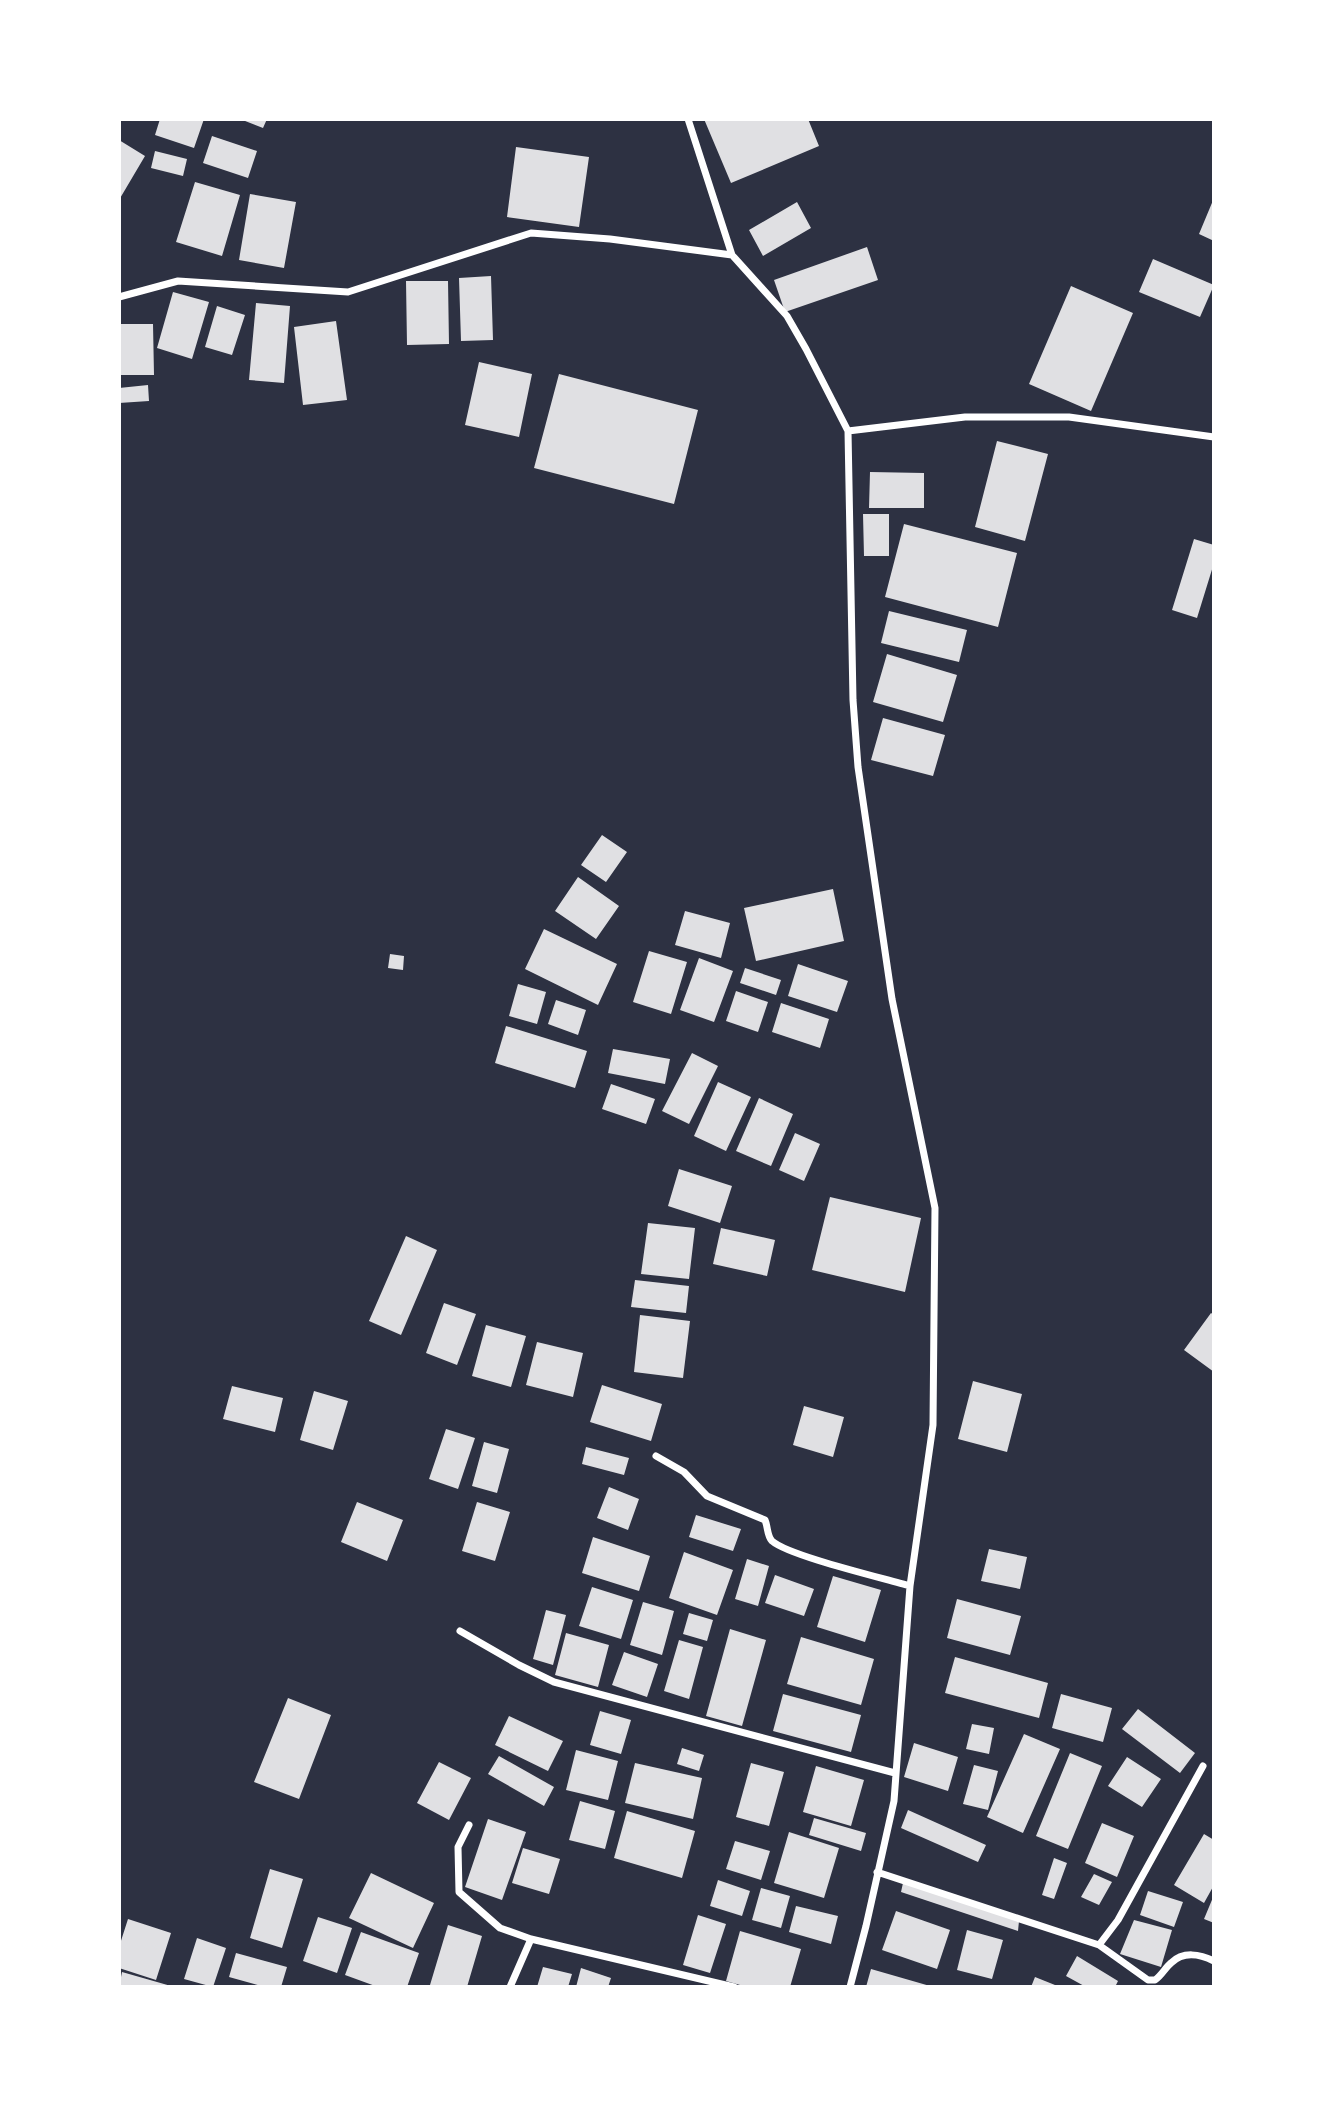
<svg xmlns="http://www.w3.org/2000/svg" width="1333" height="2106" font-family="Rubik,sans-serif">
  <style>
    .building { fill: #e0e0e3 }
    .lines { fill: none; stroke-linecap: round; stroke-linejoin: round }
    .minor { stroke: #fff; stroke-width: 7 }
  </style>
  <rect width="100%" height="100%" fill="#2d3142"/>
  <!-- building -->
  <path class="building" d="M160 119H204L194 148 155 135Z
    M240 119H267L263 128Z
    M704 119H808L819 146 731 183Z
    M212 136 257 151 248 178 203 163Z
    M119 140 145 156 119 200Z
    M516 147 589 157 579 227 507 217Z
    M155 151 187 159 183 176 151 168Z
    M195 182 240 195 222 256 176 242Z
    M250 194 296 202 284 268 239 260Z
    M1214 198V241L1199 234Z
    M797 202 811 228 763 256 749 230Z
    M867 247 878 280 785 312 774 280Z
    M1153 259 1214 285 1200 317 1139 292Z
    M491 276 493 340 461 341 459 278Z
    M406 281H448L449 344 407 345Z
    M1071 286 1133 313 1091 411 1029 384Z
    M173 292 209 302 192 359 157 348Z
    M256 303 290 306 284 383 249 380Z
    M217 306 245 315 232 355 205 347Z
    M336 321 347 400 303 405 294 327Z
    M119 324H153L154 375H119Z
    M479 362 532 374 519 437 465 425Z
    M559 374 698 410 674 504 534 468Z
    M148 385 149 401 119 403V388Z
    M997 441 1048 454 1025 541 975 527Z
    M870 472 924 473V508H869Z
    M863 514H889V556H864Z
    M904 524 1017 553 998 627 885 597Z
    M1194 539 1214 545V563L1197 618 1172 610Z
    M889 611 967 630 959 662 881 643Z
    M887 654 957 675 943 722 873 702Z
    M883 718 945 735 933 776 871 760Z
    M602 835 627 852 606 882 581 865Z
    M578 877 619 906 596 939 555 911Z
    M833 889 844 941 756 961 744 908Z
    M685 911 730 923 721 958 675 945Z
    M544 929 617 964 598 1005 525 969Z
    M649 951 687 962 671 1014 633 1002Z
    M390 954 404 956 403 970 388 968Z
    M699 958 733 971 714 1022 680 1010Z
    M798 964 848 981 837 1012 788 996Z
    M745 968 781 980 776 995 740 983Z
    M518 984 546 992 537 1024 509 1016Z
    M736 991 768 1002 758 1032 726 1021Z
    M556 1000 586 1010 578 1035 548 1024Z
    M781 1003 829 1019 820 1048 772 1032Z
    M506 1026 587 1051 575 1088 495 1063Z
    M613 1049 670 1059 665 1084 608 1073Z
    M692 1053 718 1066 689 1124 662 1111Z
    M718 1082 751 1097 726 1151 694 1136Z
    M611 1084 655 1099 646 1124 602 1109Z
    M759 1098 793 1114 771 1166 736 1151Z
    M795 1133 820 1144 804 1181 779 1170Z
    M679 1169 732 1186 720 1223 668 1206Z
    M830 1197 921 1218 905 1292 812 1270Z
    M648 1223 695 1228 689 1279 641 1274Z
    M721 1228 775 1240 767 1276 713 1264Z
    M406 1236 437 1250 401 1335 369 1321Z
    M635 1280 689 1286 686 1313 631 1307Z
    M444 1303 476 1314 457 1365 426 1353Z
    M1211 1313 1214 1315V1372L1184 1350Z
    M640 1315 690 1321 683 1378 634 1372Z
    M486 1325 526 1336 511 1387 472 1376Z
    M537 1342 583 1353 573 1397 526 1385Z
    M973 1381 1022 1394 1007 1452 958 1439Z
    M602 1385 662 1404 651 1441 590 1422Z
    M232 1386 283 1398 275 1432 223 1419Z
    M314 1391 348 1401 333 1450 300 1440Z
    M804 1406 844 1417 833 1457 793 1445Z
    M446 1429 475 1438 458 1489 429 1479Z
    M484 1442 509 1449 497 1493 472 1486Z
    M586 1447 629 1458 624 1475 582 1464Z
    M609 1487 639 1499 628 1530 597 1518Z
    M357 1502 403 1520 387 1561 341 1542Z
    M477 1502 510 1512 495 1561 462 1551Z
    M696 1515 741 1529 733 1551 689 1537Z
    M593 1537 650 1556 639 1591 582 1573Z
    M989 1549 1027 1557 1020 1589 981 1581Z
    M684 1552 733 1570 717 1615 669 1598Z
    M747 1559 769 1566 758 1606 735 1599Z
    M775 1575 814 1589 804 1616 765 1603Z
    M833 1576 881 1590 865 1642 817 1627Z
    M592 1587 633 1600 621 1639 579 1626Z
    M957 1599 1021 1616 1010 1655 947 1638Z
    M643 1602 674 1611 662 1655 630 1645Z
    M546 1610 566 1615 553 1665 533 1659Z
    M689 1613 713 1620 707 1641 683 1634Z
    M730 1629 766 1640 742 1726 706 1716Z
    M566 1633 609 1645 598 1687 555 1675Z
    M801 1637 874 1659 861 1705 787 1684Z
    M679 1640 703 1647 689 1699 664 1691Z
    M624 1652 658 1664 647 1697 612 1685Z
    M955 1657 1048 1683 1039 1718 945 1693Z
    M783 1694 861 1715 851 1752 773 1731Z
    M1061 1694 1112 1708 1103 1742 1052 1728Z
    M288 1698 331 1715 299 1799 254 1782Z
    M1138 1709 1195 1753 1180 1773 1122 1729Z
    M600 1711 631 1720 621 1754 590 1745Z
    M509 1716 563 1741 548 1771 495 1745Z
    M972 1724 994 1728 989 1754 966 1749Z
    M1024 1734 1060 1749 1023 1833 987 1817Z
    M914 1743 958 1757 948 1791 904 1777Z
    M682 1748 704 1755 699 1771 677 1764Z
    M576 1750 618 1761 608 1800 566 1790Z
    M1070 1753 1102 1766 1068 1849 1036 1836Z
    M499 1756 554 1787 544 1806 488 1774Z
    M1127 1757 1161 1779 1142 1807 1108 1786Z
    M439 1762 471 1778 449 1820 417 1803Z
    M635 1763 702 1778 693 1819 625 1803Z
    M751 1763 784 1772 769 1826 736 1817Z
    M974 1765 998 1771 988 1810 963 1804Z
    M816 1766 864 1780 851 1826 803 1812Z
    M580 1801 615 1811 605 1849 569 1840Z
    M908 1810 986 1845 978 1862 901 1828Z
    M627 1811 695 1831 682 1878 614 1858Z
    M814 1818 866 1833 861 1851 809 1835Z
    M488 1819 526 1832 502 1900 465 1887Z
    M1102 1823 1134 1836 1117 1877 1085 1863Z
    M789 1832 839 1848 824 1898 774 1883Z
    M1204 1834 1214 1840V1885L1204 1903 1174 1885Z
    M735 1841 770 1851 761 1880 726 1869Z
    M523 1848 560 1859 549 1894 512 1883Z
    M1054 1858 1067 1863 1054 1899 1042 1895Z
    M270 1869 303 1879 282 1948 250 1938Z
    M371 1873 434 1903 413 1948 349 1918Z
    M1094 1874 1112 1882 1099 1905 1081 1897Z
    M718 1880 750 1891 742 1916 710 1906Z
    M903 1883 1019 1921 1018 1931 901 1892Z
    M761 1888 790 1896 781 1928 752 1920Z
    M1148 1891 1183 1902 1174 1927 1140 1915Z
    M1214 1895V1923L1204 1919Z
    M796 1906 838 1916 831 1944 789 1932Z
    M896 1911 950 1930 937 1969 882 1950Z
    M698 1915 726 1924 710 1973 683 1965Z
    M318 1917 352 1928 337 1973 303 1961Z
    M128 1919 171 1933 156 1980 119 1968V1947Z
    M1134 1920 1172 1930 1161 1967 1120 1954Z
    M448 1925 482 1936 467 1987 430 1985Z
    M967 1930 1003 1940 992 1979 957 1970Z
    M740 1931 801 1949 790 1987H747L726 1981Z
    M361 1932 419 1953 407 1987H378L345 1975Z
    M197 1938 226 1948 213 1987 184 1979Z
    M236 1953 287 1967 281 1987H265L229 1977Z
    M1077 1956 1118 1981 1115 1987H1086L1066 1976Z
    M543 1967 572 1974 568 1987H537Z
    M581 1968 611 1978 608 1987H576Z
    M871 1969 930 1986V1987H866Z
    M122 1972 171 1986V1987H119Z
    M1035 1977 1060 1987H1031Z"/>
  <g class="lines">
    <!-- minor -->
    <path class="minor" d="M688 119 732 255 787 316 806 349 848 431 853 700 858 767 892 999 935 1208 933 1425 910 1586 894 1801 866 1926 850 1987
      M119 297 178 281 348 292 531 233 610 239 732 255
      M848 431 965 417H1069L1214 437
      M656 1456 684 1472 707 1496 765 1520C768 1527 767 1536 772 1541 789 1556 883 1578 910 1586
      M460 1631 519 1665 554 1682 895 1773
      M469 1825 458 1847 459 1892 500 1928 531 1939 734 1987
      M877 1872 1099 1945 1148 1980H1155C1162 1975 1165 1968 1171 1963 1183 1951 1200 1954 1214 1961
      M1099 1945 1118 1920 1203 1766
      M510 1987 531 1939"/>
  </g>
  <!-- border -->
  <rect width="1333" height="2106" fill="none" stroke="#ffffff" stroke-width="242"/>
</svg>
